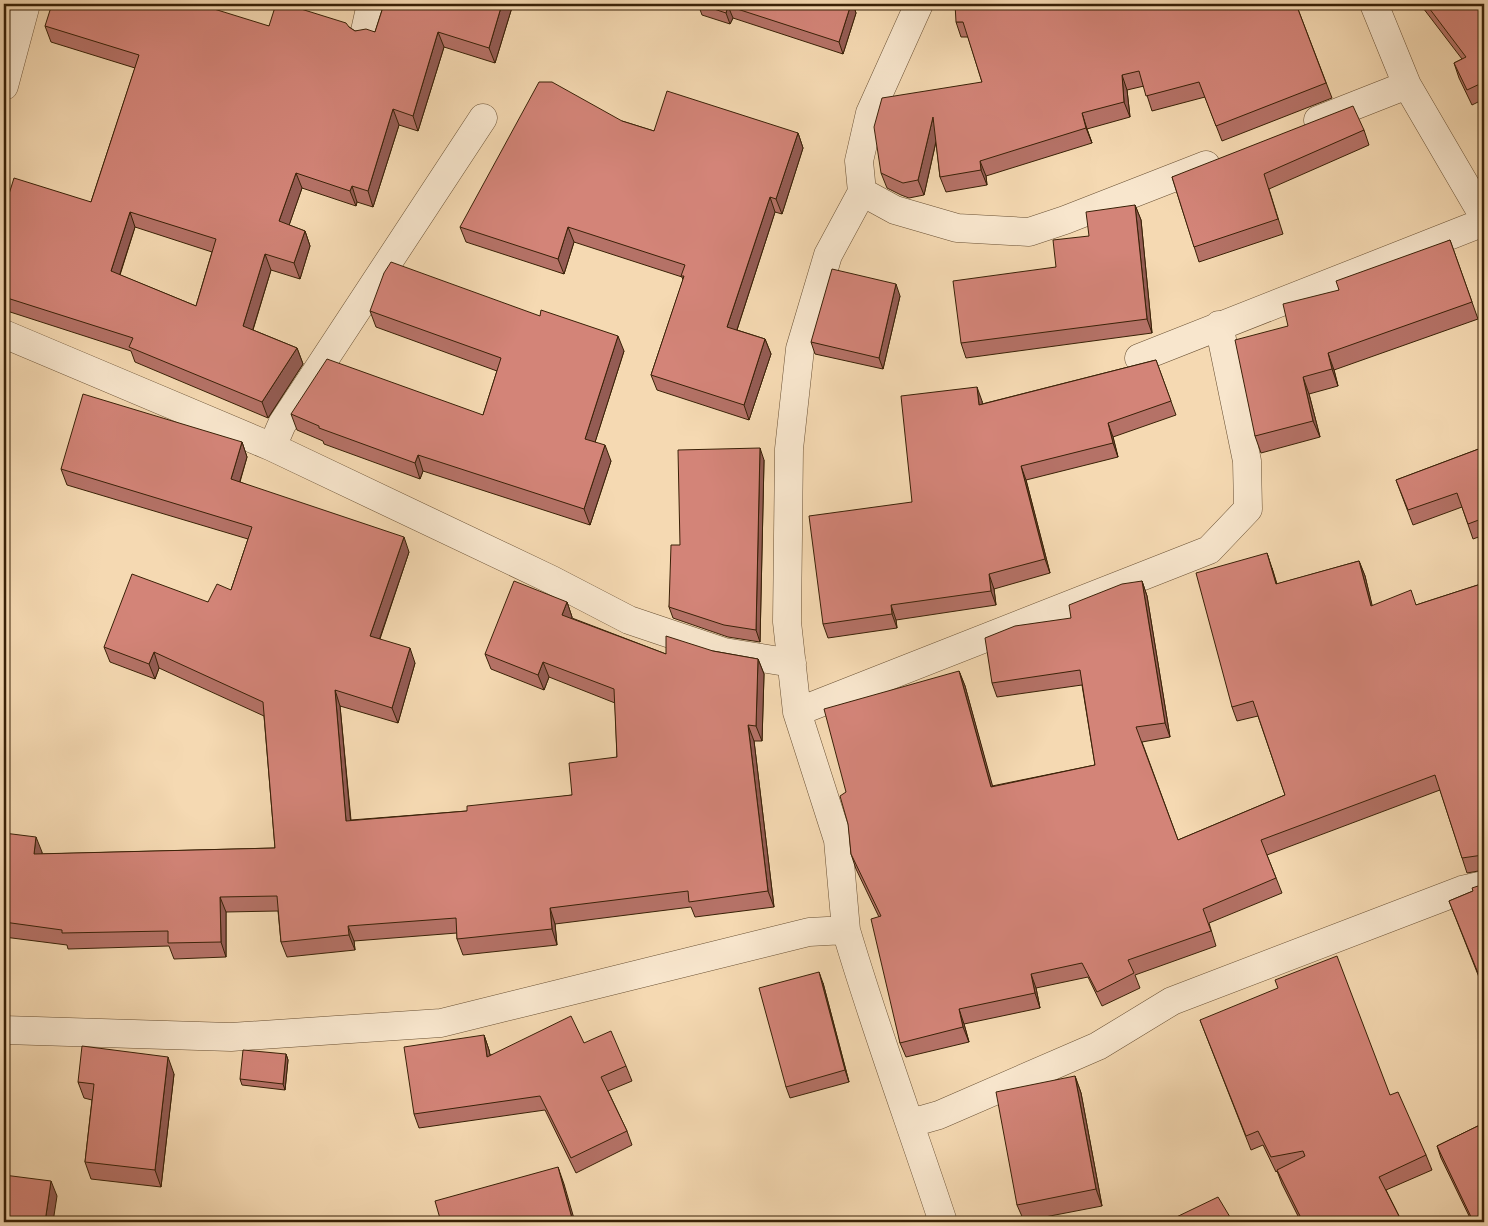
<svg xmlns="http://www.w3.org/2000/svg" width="1488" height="1226" font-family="'Sorts Mill Goudy',serif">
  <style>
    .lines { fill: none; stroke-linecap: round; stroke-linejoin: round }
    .minor-casing { stroke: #684f32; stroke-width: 29 }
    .minor { stroke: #f8e6cd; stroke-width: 28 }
    .wall { fill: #b57267; stroke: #392107; fill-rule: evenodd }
    .shaded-wall { fill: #945c54; stroke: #392107 }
    .building { fill: #d38478; stroke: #392107; fill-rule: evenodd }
  </style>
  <rect width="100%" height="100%" fill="#f5d9b2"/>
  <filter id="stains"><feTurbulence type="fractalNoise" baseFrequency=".004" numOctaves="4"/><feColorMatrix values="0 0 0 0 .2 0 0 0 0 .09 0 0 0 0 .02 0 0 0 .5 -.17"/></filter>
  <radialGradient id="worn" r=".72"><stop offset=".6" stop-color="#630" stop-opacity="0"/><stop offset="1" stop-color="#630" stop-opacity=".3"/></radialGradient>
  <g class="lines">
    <!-- minor casing -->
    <g class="minor-casing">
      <path id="minor" d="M919 4 870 113 859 161 862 192 895 210 957 228 1029 232 1065 220 1206 165
        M1374 4 1407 85 1484 217
        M365 31 371 4
        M4 86 26 4
        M1318 120 1407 85
        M4 334 272 447 552 580 629 620 724 652 792 663
        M1139 358 1484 222
        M272 447 282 424 483 118
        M797 712 1209 550 1248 509 1247 461 1219 325
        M846 930 838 840 797 712 787 622 789 449 800 349 828 255 862 192
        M4 1030 231 1037 441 1023 809 932 846 930C875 1028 911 1125 943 1222
        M911 1123 939 1115 1098 1046 1172 1001 1462 890 1484 885"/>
    </g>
    <!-- minor -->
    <use href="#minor" class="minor"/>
  </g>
  <!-- wall -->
  <path class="wall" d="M384 4H513L495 63 444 47 418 131 399 125 373 207 357 202 356 206 302 188 289 225 305 231 310 246 300 279 271 270 253 330 297 348 303 364 268 418 135 362 131 351 4 310V210L91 202 135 68 51 42 45 26H269L349 27 355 31 375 32ZM135 227 212 252 196 306 120 275Z
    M698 4H853L856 13 843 54 733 18 730 24 702 15Z
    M1296 4 1332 98 1222 141 1205 97 1152 111 1144 86 1127 90 1130 117 1087 129 1092 143 986 176 987 185 946 192 940 177 936 142 924 195 909 198 901 195 887 188 881 173 982 82 968 37H961L956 22Z
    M1420 4H1484V99L1472 105 1459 78 1454 63 1462 59Z
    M622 121 654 131 798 133 803 148 782 214 775 212 737 330 765 339 771 354 749 420 657 390 651 375 683 280 682 277 574 242 564 274 466 242 460 227Z
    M1364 130 1369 145 1269 189 1283 234 1199 262 1172 177Z
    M1135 205 1141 220 1152 333 966 358 961 343 1056 267 1089 236Z
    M1450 240 1478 319 1334 370 1338 386 1309 394 1320 437 1261 453 1255 436 1288 326 1339 290Z
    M900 296 883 369 815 354 811 342Z
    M370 311 624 351 595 442 611 461 590 525 423 471 420 479 324 444 323 441 297 430 291 414 483 415 497 371 376 327Z
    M1156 360 1176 415 1113 437 1118 457 1026 480 1050 573 994 589 996 605 896 620 897 628 828 638 823 624 912 502 982 401V404Z
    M242 442 247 457 240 482 409 552 380 639 415 663 398 723 340 706 351 820 467 811 572 795 617 757 615 703 549 677 544 690 491 669 485 654 567 602 572 617V618L666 654 713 651 758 659 764 674 762 741H754L774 907 695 917 691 907 555 924 557 945 463 955 457 939V933L354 941 355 950 287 957 281 942 278 911 226 912V957L174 959 169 946 68 949 67 945 4 937V833L42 852V854L275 848 264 716 159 668 155 679 110 662 104 647 208 602 231 590 248 539 67 485 61 469Z
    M1484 447V535L1473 539 1462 507 1413 525 1396 480Z
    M764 460 760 642 728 637 673 618 669 607 680 545Z
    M1359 561 1365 576 1372 606 1416 605 1484 583V870L1467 873 1440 790 1267 855 1282 893 1209 923 1216 946 1135 975 1140 988 1102 1006 1088 977 1036 988 1040 1008 964 1024 969 1042 906 1057 900 1043 879 917 856 869 851 854 846 792 959 671 965 686 992 786 1095 765 1082 685 997 697 992 683 1071 618 1142 581 1147 596 1170 737 1142 742 1178 840 1285 795 1258 716 1237 721 1232 707 1272 568 1277 584Z
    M1484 884V990L1449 901 1473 891Z
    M823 983 849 1082 790 1098 786 1087Z
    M1200 1020 1390 1095 1426 1155 1432 1170 1386 1190 1402 1222H1301L1282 1184 1277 1171 1276 1172 1263 1145 1251 1150Z
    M484 1035 489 1050 490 1055 584 1043 626 1066 632 1081 608 1091 627 1131 632 1145 576 1173 545 1110 419 1128 414 1114Z
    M286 1054 288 1060 285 1090 242 1085 240 1079Z
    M174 1074 161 1187 91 1179 85 1162 92 1100 84 1098 78 1082Z
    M1075 1076 1081 1093 1102 1206 1024 1221 1017 1205Z
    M1484 1123V1222H1472L1441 1158 1437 1146Z"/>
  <!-- shaded-wall -->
  <path class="shaded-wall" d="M502 4H513L495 63 489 48Z
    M851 4H853L856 13 843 54 839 42Z
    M728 6 733 18 730 24 726 13Z
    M438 32 444 47 418 131 413 116Z
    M1122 75 1127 90 1130 117 1124 102Z
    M393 109 399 125 373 207 368 191Z
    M1082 113 1087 129 1092 143 1086 128Z
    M933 117 938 132 924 195 918 180Z
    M798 133 803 148 782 214 776 199Z
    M980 161 986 176 987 185 981 170Z
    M296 173 302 188 285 237 279 221Z
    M352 186 357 202 356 206 350 191Z
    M770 197 775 212 733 342 727 327Z
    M1135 205 1141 220 1152 333 1147 319Z
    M130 212 135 227 116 286 111 271Z
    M568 227 574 242 564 274 558 259Z
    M305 231 310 246 300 279 294 263Z
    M265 254 271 270 249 342 243 326Z
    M896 284 900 296 883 369 879 358Z
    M618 336 624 351 591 455 585 439Z
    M765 339 771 354 749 420 744 405Z
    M297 348 303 364 268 418 262 402Z
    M1328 353 1334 370 1338 386 1332 369Z
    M1303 377 1309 394 1320 437 1313 421Z
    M977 387 982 401 984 419 979 405Z
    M1108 423 1113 437 1118 457 1113 443Z
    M242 442 247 457 236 494 231 479Z
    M605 445 611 461 590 525 584 509Z
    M760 448 764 460 760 642 756 630Z
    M418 455 423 471 420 479 415 463Z
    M1021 466 1026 480 1050 573 1045 559Z
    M404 537 409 552 375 652 370 636Z
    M1267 553 1272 568 1281 599 1276 584Z
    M1359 561 1365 576 1376 621 1371 606Z
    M989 574 994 589 996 605 991 591Z
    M1142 581 1147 596 1170 737 1165 723Z
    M567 602 572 617 567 630 562 615Z
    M891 605 896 620 897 628 892 614Z
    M410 648 415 663 398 723 392 708Z
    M154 652 159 668 155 679 149 664Z
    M758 659 764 674 762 741 756 726Z
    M543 662 549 677 544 690 538 675Z
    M959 671 965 686 997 802 991 787Z
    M335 690 340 706 352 836 346 821Z
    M748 725 754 741 774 907 768 891Z
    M36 837 42 852 40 869 34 854Z
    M220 897 226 912V957L221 942Z
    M550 908 555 924 557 945 552 929Z
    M348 926 354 941 355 950 349 935Z
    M819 972 823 983 849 1082 845 1070Z
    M1031 974 1036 988 1040 1008 1035 993Z
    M959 1009 964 1024 969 1042 963 1027Z
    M484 1035 489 1050 493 1071 487 1057Z
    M286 1054 288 1060 285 1090 283 1084Z
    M168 1057 174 1074 161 1187 155 1170Z
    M1075 1076 1081 1093 1102 1206 1096 1189Z
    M558 1167 564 1184 575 1222H573Z
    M51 1181 57 1196 53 1222H45Z"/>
  <!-- building -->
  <path class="building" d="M52 4H198L269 26 276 4H285L346 23 349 27 355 31 366 29 375 32 384 4H502L489 48 438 32 413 116 393 109 368 191 352 186 350 191 296 173 279 221 305 231 294 263 265 254 243 326 297 348 262 402 129 347 133 338 4 297V210L14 178 91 202 139 55 45 26ZM130 212 216 239 196 306 111 271Z
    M699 4H851L839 42 728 6 726 13Z
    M955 4H1296L1326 83 1216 126 1199 82 1146 96 1139 71 1122 75 1124 102 1082 113 1086 128 980 161 981 170 940 177 933 117 918 180 903 183 896 180 881 173 874 127 882 98 982 82 963 22H956Z
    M1426 4H1484V82L1467 90 1454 63 1466 57Z
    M539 82H552L622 121 654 131 667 91 798 133 776 199 770 197 727 327 765 339 744 405 651 375 684 276H681L685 265 568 227 558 259 460 227Z
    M1353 106 1364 130 1264 174 1278 219 1194 247 1172 177Z
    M1135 205 1147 319 961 343 953 281 1056 267 1053 240 1089 236 1086 212Z
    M1450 240 1472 302 1328 353 1332 369 1303 377 1313 421 1255 436 1235 340 1288 326 1283 304 1339 290 1336 281Z
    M391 262 540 316 541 310 618 336 585 439 605 445 584 509 418 455 415 463 319 428V426L291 414 327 359 483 415 501 358 370 311 384 273Z
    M832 269 896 284 879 358 811 342Z
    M1156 360 1171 401 1108 423 1113 443 1021 466 1045 559 989 574 991 591 891 605 892 614 823 624 809 516 912 502 901 396 977 387 979 405Z
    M83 394 242 442 231 479 404 537 370 636 410 648 392 708 335 690 346 821 467 811V806L572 795 569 763 617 757 614 689 543 662 538 675 485 654 514 581 567 602 562 615 666 654V636L713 651 758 659 756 726 748 725 768 891 689 902 688 891 550 908 552 929 457 939 456 918 348 926 349 935 281 942 277 896 220 897 221 942 168 943V931L62 933V930L4 922V833L36 837 34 854 275 848 263 702 154 652 149 664 104 647 132 574 208 602 217 584 231 590 252 527 61 469Z
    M1484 447V518L1468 524 1457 493 1408 510 1396 480Z
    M760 448 756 630 724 625 669 607 671 545H680L678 450Z
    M1267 553 1276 584 1359 561 1371 606 1411 590 1416 605 1484 583V856L1483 855 1462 858 1435 775 1261 840 1276 878 1203 909 1211 931 1128 960 1134 973 1097 992 1082 963 1031 974 1035 993 959 1009 963 1027 900 1043 871 919 881 916 851 854 848 824 840 796 846 792 824 709 959 671 991 787 1095 765 1080 670 992 683 985 638 1015 626 1071 618 1069 605 1122 584 1142 581 1165 723 1136 727 1178 840 1285 795 1253 701 1232 707 1196 573Z
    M1484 884V988L1449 901 1473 891 1472 888Z
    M1337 956 1390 1095 1398 1092 1426 1155 1379 1177 1402 1222H1303L1277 1170 1305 1156 1303 1151 1271 1157 1258 1131 1246 1136 1200 1020 1278 988 1275 980Z
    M819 972 845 1070 786 1087 759 988Z
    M571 1016 584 1043 611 1031 626 1066 601 1077 627 1131 571 1158 540 1096 414 1114 404 1047 484 1035 487 1057Z
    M82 1046 168 1057 155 1170 85 1162 94 1084 78 1082Z
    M243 1050 286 1054 283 1084 240 1079Z
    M1075 1076 1096 1189 1017 1205 996 1092Z
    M1484 1123V1213L1472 1219 1437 1146Z
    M558 1167 573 1222H441L435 1201Z
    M4 1175 51 1181 45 1222H4Z
    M1218 1197 1233 1222H1166Z"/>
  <!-- margin -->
  <rect width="1488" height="1226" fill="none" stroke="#f5d9b2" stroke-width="20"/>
  <rect x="5" y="5" width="1478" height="1216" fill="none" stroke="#392107" stroke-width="2.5"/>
  <rect x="10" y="10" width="1468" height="1206" fill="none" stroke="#392107"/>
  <rect width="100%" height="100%" filter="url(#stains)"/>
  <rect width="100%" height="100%" fill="url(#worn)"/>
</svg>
